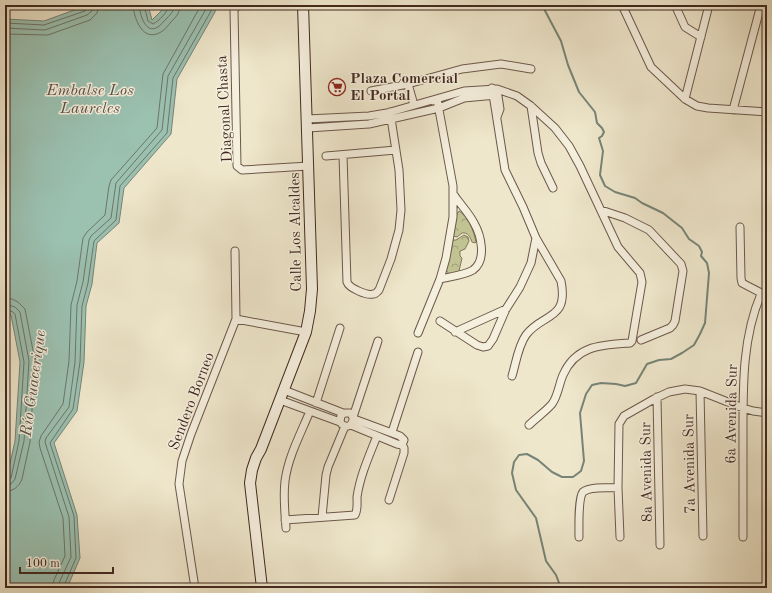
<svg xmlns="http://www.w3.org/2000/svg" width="772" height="593" font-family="'Old Standard TT',serif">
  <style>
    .park { fill: url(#park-crowns); stroke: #817658 }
    .water { fill: #9bc1b1; stroke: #778477 }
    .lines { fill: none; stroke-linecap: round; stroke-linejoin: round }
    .shore { stroke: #6e7568; stroke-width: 1 }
    .stream { stroke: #778477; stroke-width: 2 }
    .minor-casing { stroke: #6c584a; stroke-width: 9 }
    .secondary-casing { stroke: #41291f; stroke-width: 12 }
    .minor { stroke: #f5efde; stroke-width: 7 }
    .secondary { stroke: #f5efde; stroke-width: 10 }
    .labels { text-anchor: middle; stroke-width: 3; stroke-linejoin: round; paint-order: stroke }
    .poi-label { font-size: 15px; font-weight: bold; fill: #41291f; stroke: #f5efde; text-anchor: start }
    .street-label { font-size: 15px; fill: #41291f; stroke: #f5efde }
    .water-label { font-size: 16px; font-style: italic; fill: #584f44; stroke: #f5efde }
  </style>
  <defs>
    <pattern id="park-crowns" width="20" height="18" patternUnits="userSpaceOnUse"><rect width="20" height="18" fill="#c1c392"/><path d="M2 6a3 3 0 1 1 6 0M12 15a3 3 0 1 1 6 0" fill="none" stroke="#9e9e77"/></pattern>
  </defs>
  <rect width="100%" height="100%" fill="#efe7cc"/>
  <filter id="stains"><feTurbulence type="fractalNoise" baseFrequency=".005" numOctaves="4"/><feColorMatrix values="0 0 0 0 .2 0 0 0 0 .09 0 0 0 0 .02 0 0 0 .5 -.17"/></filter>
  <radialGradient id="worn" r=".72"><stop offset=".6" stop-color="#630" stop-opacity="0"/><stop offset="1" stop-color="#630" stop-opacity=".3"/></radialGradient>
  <!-- park -->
  <path class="park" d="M459 211C469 217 474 232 476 242L475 243 472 242C470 237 468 232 462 233L457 237 453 236 456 216Z
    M464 235 468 237 469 241 465 249 460 251V256L462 258 459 271 449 274 446 270 453 240H456Z"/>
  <!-- water -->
  <path class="water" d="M88 5H148L152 20 167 5H216L215 12 177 79 171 134 124 188 119 223 97 243 92 284 86 306 84 362 77 411 54 443 77 515 80 558 67 588H5V485L15 441 20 362 11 315 5 312V19L44 21Z"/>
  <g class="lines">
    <!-- shore -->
    <path class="shore" d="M133 5C134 19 143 43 161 32 165 30 168 25 172 21 177 16 180 12 180 5
      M139 5C140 14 145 35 158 27 161 25 164 21 167 18 171 14 174 11 174 5
      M144 5 148 21 153 24C159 21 168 12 169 5
      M5 23 44 25 85 11 87 8 88 5
      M5 28 45 30 87 15 92 11 93 5
      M5 34 48 35 90 20 97 13 99 5
      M5 298 12 299 18 302 25 309 35 361 30 442 22 479C19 487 13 491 5 492
      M5 304 15 307 20 312 29 361 24 441 15 479 11 484 5 486
      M5 309 13 312 15 314 24 362 19 441 11 478 8 480 5 481
      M52 588 54 580 65 556 63 518 40 448 39 442 41 436 63 404 69 361 71 305 77 281 83 238 87 232 105 215 109 186 111 180 157 128 163 74 201 5
      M58 588 59 583 71 557 69 517 45 442 46 438 69 407 75 362 77 305 83 282 89 240 91 236 111 218 116 183 162 130 168 76 206 9 207 5
      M63 588 76 558 74 516 50 443 73 409 80 362 82 306 88 283 94 241 116 220 120 186 167 133 173 78 211 11 212 5"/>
    <!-- stream -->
    <path class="stream" d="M542 5 561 41 568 65 579 92 595 112 597 123 602 128 604 132 602 136 599 138 603 151 600 175 605 186 615 192 635 198 642 203 663 213 682 228 689 239 699 246 702 252 701 256 707 263 709 273 705 323 700 334 694 345 682 353 671 359 659 360 647 364 636 383 625 386 616 384 601 383 592 385 586 394 580 413 584 461 581 471 573 477H562L552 472 538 460 527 454 519 455 514 462 512 473 516 490 536 518 546 561 556 575 561 588"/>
    <!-- minor casing -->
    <g class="minor-casing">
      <path id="minor" d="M238 5 234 10 237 166 242 170 309 166
        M622 5 651 67 685 99 697 106 708 108 767 112
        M675 5 685 27 701 37
        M408 84 414 105
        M371 91 408 84 462 69 501 64 531 69
        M685 99 709 5
        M531 106 538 153 541 163 553 188
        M733 110 761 5
        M497 117 500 109 497 90
        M307 119 369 116 387 113 464 91 497 89 517 96 531 106 555 128 569 146 580 166 618 247 640 273 642 282 632 341 630 343C602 345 576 345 563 375 559 384 558 396 552 404 545 412 536 418 529 425
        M308 128 369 124 439 108 464 98 496 95
        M343 155 347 282C349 288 367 296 373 294 376 294 376 293 379 290L391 259 399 230 401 210 399 170 390 112
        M326 156 396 150
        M601 210 625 218 649 230 681 264 683 271 675 321 673 325 670 328 641 340
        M740 227 741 278 742 283 767 296
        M440 279C449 277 465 275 473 270 487 260 481 235 474 223 469 213 460 204 454 195
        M236 319 306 332
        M440 321 477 345 483 347 488 346 493 339 506 309 520 287 531 263 536 238 523 207 505 170 492 88
        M455 332 506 309
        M418 333 440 279 446 258 453 217V186L437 99
        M512 376C516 363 518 346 526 335 542 313 569 321 561 281L536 238
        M284 390 343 413
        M700 391 703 536
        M657 397 660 545
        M280 400 340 422
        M316 403 340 328
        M353 417 350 413H345L341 415 340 422C345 430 354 426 353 417L378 341
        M351 425 397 444 402 445 404 440 400 436 354 419
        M392 432 418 352
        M389 500 404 453V448L402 445
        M322 517 326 475 328 467 345 426
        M285 520 355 515C358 510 357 503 357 497 360 476 369 456 377 436
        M286 528C285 513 283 497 285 481 288 457 301 433 310 411
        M579 537C579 527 578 498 583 492 590 486 610 488 618 488
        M620 537 618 488 619 424 624 416 654 399 669 392 685 389 700 391 743 408 753 411 767 413
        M743 537C743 504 743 470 743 436 743 388 742 338 761 294
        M195 588 179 484 182 461 191 434 236 319 235 251"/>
    </g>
    <!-- secondary casing -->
    <g class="secondary-casing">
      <path id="secondary" d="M262 588 250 483 252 470 256 458 261 449 306 332 310 311 312 289 303 5"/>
    </g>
    <!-- minor -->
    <use href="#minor" class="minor"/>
    <!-- secondary -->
    <use href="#secondary" class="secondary"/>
  </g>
  <!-- icons -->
  <defs>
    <g id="supermarket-ring" transform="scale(0.9)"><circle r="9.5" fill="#f5efde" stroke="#8f2418" stroke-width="1.5"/><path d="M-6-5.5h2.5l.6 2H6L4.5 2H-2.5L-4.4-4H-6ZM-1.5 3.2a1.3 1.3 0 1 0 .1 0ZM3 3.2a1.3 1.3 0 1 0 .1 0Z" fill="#8f2418"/></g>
  </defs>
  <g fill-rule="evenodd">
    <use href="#supermarket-ring" x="337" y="87"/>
  </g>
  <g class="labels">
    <!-- poi labels -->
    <g class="poi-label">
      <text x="350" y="83">Plaza Comercial<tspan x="350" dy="17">El Portal</tspan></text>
    </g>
    <!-- street labels -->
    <g class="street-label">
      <text transform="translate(224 109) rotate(-93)" y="5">Diagonal Chasta</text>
      <text transform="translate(295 232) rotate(-91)" y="5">Calle Los Alcaldes</text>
      <text transform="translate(191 401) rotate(-69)" y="5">Sendero Borneo</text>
      <text transform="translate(731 414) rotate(-89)" y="5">6a Avenida Sur</text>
      <text transform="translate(689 464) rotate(-91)" y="5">7a Avenida Sur</text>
      <text transform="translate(646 472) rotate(-91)" y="5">8a Avenida Sur</text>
    </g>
    <!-- water labels -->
    <g class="water-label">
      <text x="90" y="95">Embalse Los<tspan x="90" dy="18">Laureles</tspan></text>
      <text transform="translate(32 383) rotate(-82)" y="6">Río Guacerique</text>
    </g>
  </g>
  <!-- margin -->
  <rect width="772" height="593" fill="none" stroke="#efe7cc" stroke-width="20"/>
  <rect x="6" y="6" width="760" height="581" fill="none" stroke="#41291f" stroke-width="2"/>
  <rect x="10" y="10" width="752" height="573" fill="none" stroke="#41291f"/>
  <!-- scale -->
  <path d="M20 567v6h93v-6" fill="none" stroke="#41291f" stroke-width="2"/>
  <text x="26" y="567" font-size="12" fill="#41291f" stroke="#f5efde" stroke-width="3" paint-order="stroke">100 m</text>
  <rect width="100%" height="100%" filter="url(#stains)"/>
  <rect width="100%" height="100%" fill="url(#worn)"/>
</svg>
